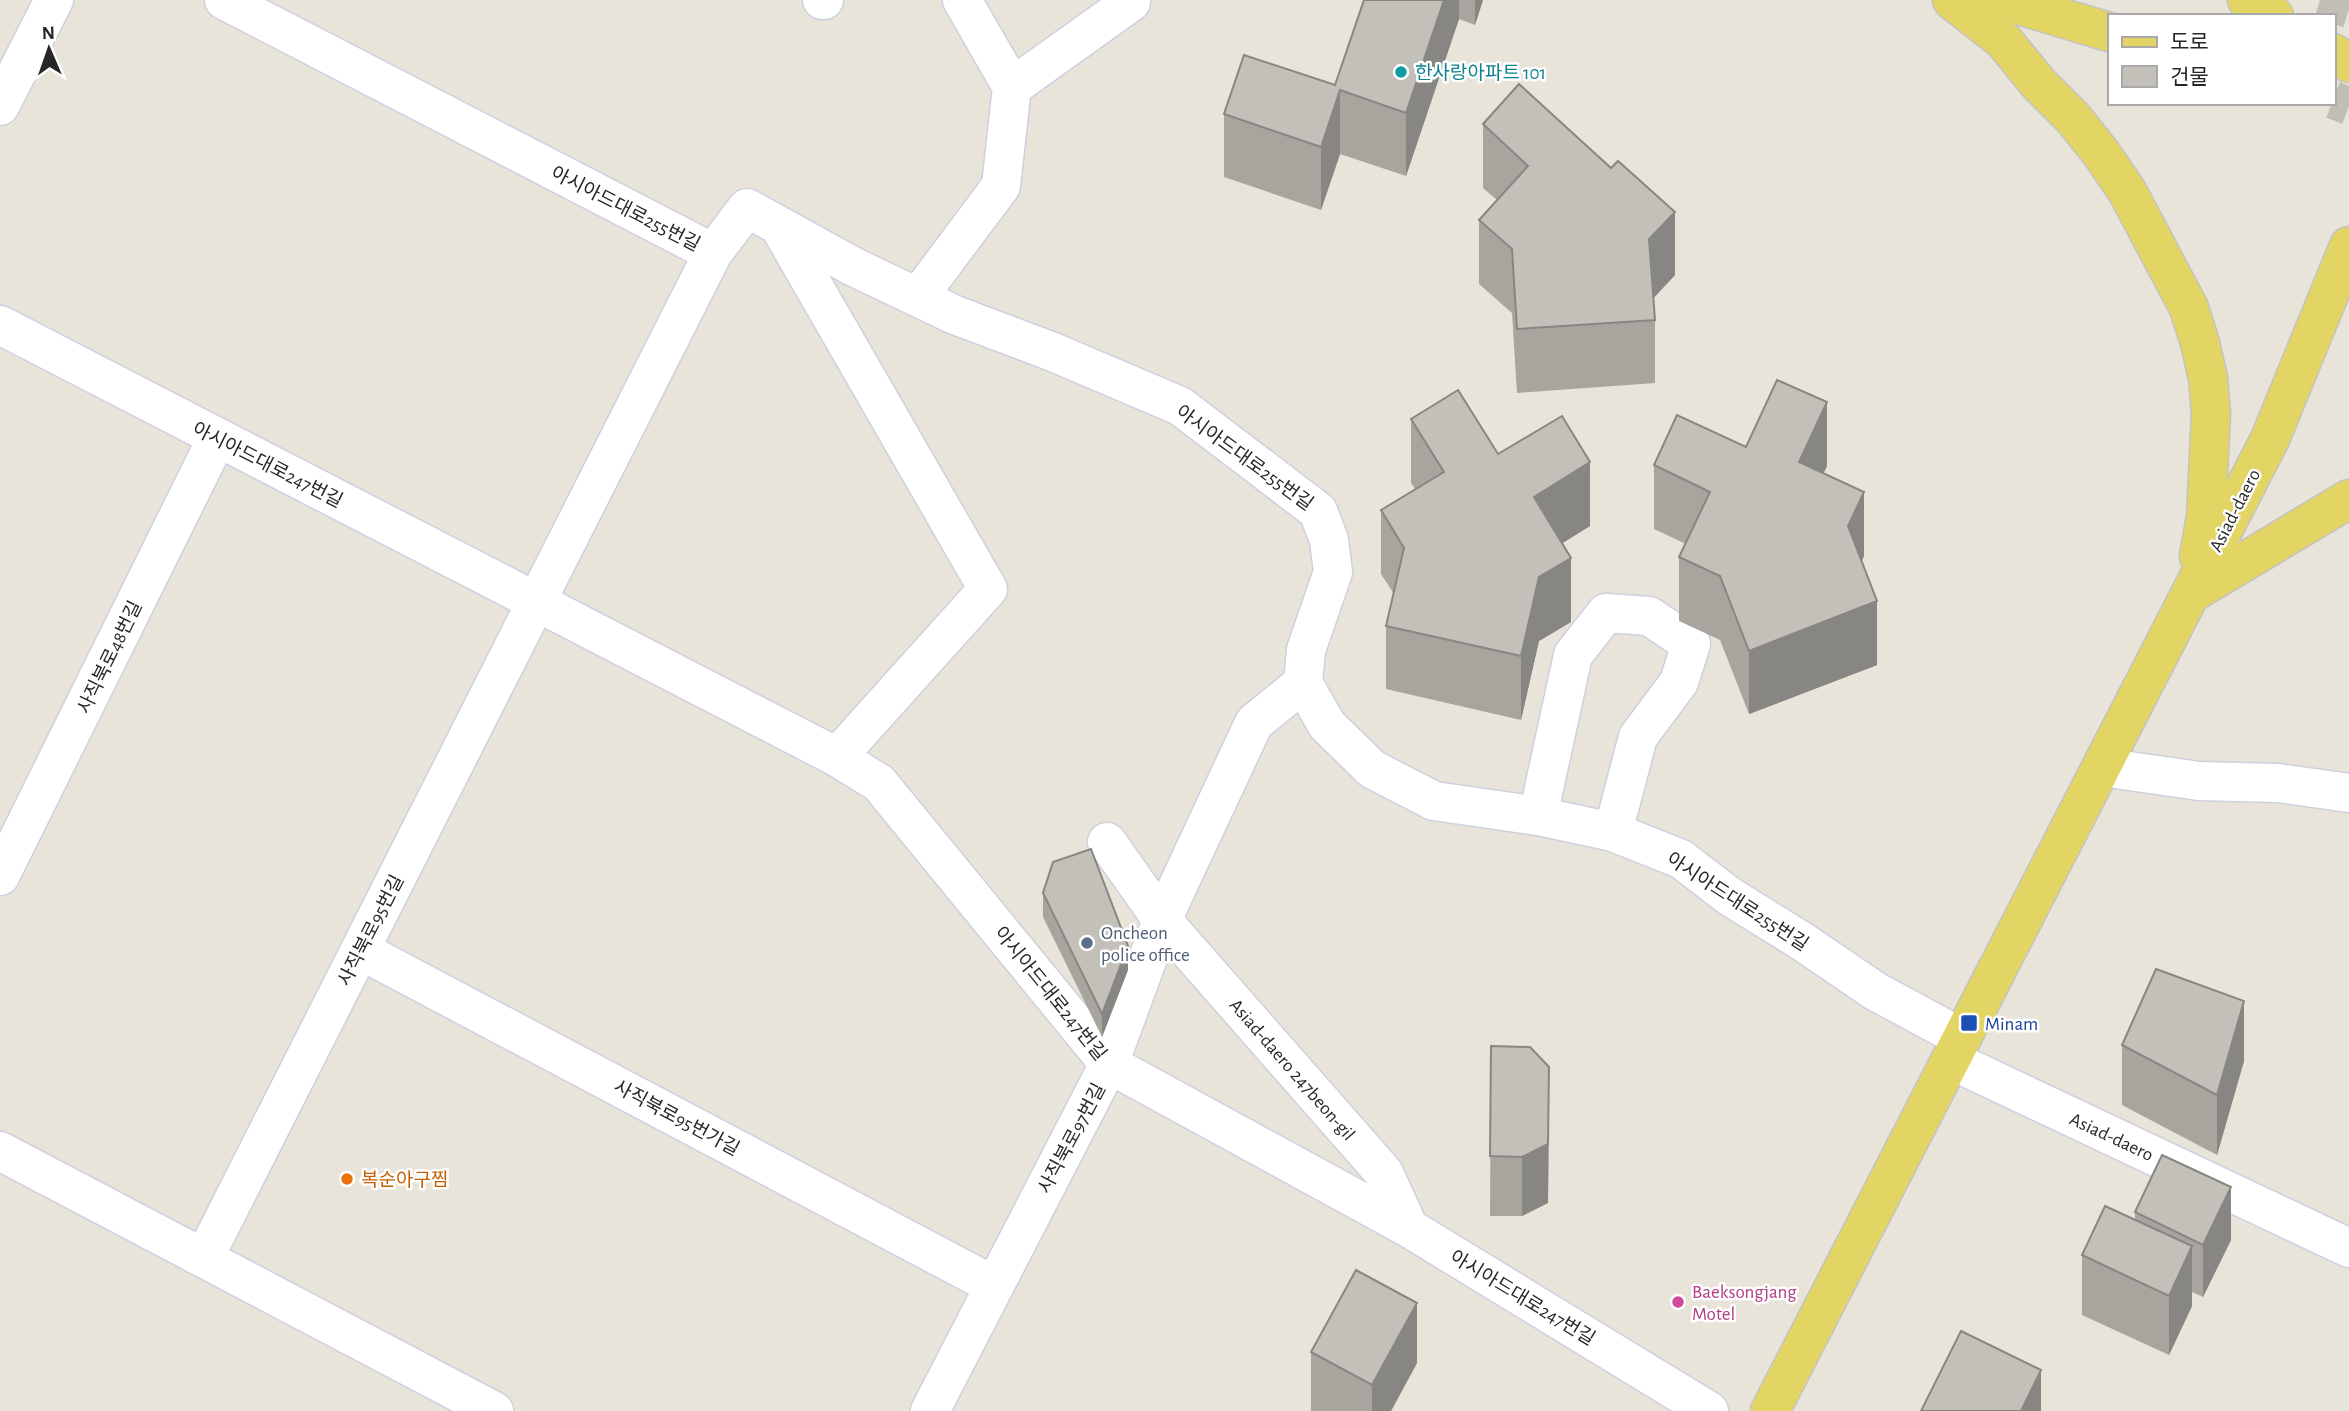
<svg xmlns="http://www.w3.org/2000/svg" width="2349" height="1411" font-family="'Alegreya Sans','Noto Sans KR',sans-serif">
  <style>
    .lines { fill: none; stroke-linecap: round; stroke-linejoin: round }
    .highway-tunnel { stroke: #c1beb5; stroke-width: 38; stroke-dasharray: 38 19; stroke-linecap: butt }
    .minor-casing { stroke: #cfd0df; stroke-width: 41 }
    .major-casing { stroke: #c3c3c3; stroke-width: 41 }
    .minor { stroke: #fff; stroke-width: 38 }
    .major { stroke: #e3d563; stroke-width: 38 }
    .wall { fill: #a8a59f }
    .shaded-wall { fill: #888682 }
    .building { fill: #c3c0b9; stroke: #888682; stroke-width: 2 }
    .culture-dot { fill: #0f9aa8; stroke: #fff; stroke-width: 2.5 }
    .service-dot { fill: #5c6f8a; stroke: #fff; stroke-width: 2.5 }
    .transit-dot { fill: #1a4fb4; stroke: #fff; stroke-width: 2.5 }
    .food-dot { fill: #e8710a; stroke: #fff; stroke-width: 2.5 }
    .hotel-dot { fill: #d1479c; stroke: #fff; stroke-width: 2.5 }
    .labels { text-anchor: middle; stroke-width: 5; stroke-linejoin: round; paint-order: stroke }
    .culture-label { font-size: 19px; fill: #0d838f; stroke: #fff; text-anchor: start }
    .street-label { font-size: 19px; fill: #272727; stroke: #fff }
    .service-label { font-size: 19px; fill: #4e5e75; stroke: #fff; text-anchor: start }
    .transit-label { font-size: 19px; fill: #164399; stroke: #fff; text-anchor: start }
    .food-label { font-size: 19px; fill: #c56008; stroke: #fff; text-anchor: start }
    .hotel-label { font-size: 19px; fill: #b23c85; stroke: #fff; text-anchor: start }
  </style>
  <rect width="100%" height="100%" fill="#e8e4d9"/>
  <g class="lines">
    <!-- highway-tunnel -->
    <path class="highway-tunnel" d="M2320 0 2349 9
      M2333 100 2349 106"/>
    <!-- minor casing -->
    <g class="minor-casing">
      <path id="minor" d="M224 0 713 253
        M822 0H824
        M1012 87 1131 2
        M0 106 54 0
        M779 226 988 589 837 757
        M918 297 1001 186 1012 87 962 0
        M0 325 837 757 879 783 1109 1064 1409 1228 1709 1411
        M2102 767 2199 781 2278 783 2349 793
        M1538 816 1573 655 1606 613 1649 616 1691 644 1679 682 1638 737 1613 832
        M1107 842 1162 920 1384 1173 1409 1228
        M0 876 217 438
        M360 950 993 1285
        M1951 1060 2349 1248
        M0 1151 494 1411
        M204 1258 713 253 747 208 852 266 955 315 1053 352 1180 406 1318 511 1329 540 1333 572 1306 650 1303 683 1327 725 1372 769 1434 801 1538 816 1613 832 1681 859 1729 896 1803 942 1875 991 1962 1038
        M930 1411 1109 1064 1162 920 1254 723 1303 683"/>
    </g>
    <!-- major casing -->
    <g class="major-casing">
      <path id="major" d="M1952 0 2003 40 2039 84 2073 118 2101 153 2127 191 2189 308 2200 343 2208 378 2211 413 2206 517 2199 556
        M2002 0 2109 32
        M2247 0 2274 16
        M2333 53 2349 63
        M2192 593 2349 499
        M1770 1411 2270 439 2349 246"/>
    </g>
    <!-- minor -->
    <use href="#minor" class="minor"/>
    <!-- major -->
    <use href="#major" class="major"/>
  </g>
  <!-- wall -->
  <path class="wall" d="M1364 0H1483L1475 25 1459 19 1406 176 1340 154 1321 210 1224 177V114L1335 85Z
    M1483 124 1675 275 1653 298 1655 320V383L1517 393 1512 313 1479 284V220L1497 200 1483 188Z
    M1411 419 1498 454 1590 526 1562 543 1571 622 1539 641 1521 720 1386 689V626L1394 594 1381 574V510L1415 489 1411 483Z
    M1746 447 1827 466 1823 473 1864 556 1862 561 1877 665 1749 714 1720 640 1679 621V557L1686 544 1654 529V465Z
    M1043 893 1128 970 1102 1037 1043 917Z
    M2122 1045 2244 1061 2217 1155 2122 1105Z
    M1491 1046 1549 1127 1548 1203 1522 1216H1490Z
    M2135 1212 2231 1240 2203 1297 2192 1292V1306L2169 1355 2082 1315V1255L2135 1220Z
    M1311 1352 1417 1363 1391 1411H1311Z"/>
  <!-- shaded-wall -->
  <path class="shaded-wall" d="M1444 0H1459V19L1406 176V113Z
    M1475 0H1483L1475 25Z
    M1340 90V154L1321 210V147Z
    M1675 212V275L1649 303V239Z
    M1827 402V466L1799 526V462Z
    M1590 462V526L1534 561V497Z
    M1864 492V556L1848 590V526Z
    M1571 558V622L1539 641 1521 720V656L1539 577Z
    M1877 601V665L1749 714V651Z
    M1128 946V970L1102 1037V1014Z
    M2244 1001V1061L2217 1155V1095Z
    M1549 1067 1548 1203 1522 1216V1157Z
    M2231 1187V1240L2203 1297V1245Z
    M2192 1246V1306L2169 1355V1296Z
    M1417 1303V1363L1391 1411H1372V1385Z
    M2041 1370V1411H2021Z"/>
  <!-- building -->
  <path class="building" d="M1364 0H1444L1406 113 1340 90 1321 147 1224 114 1244 55 1335 85Z
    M1519 84 1611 168 1618 161 1675 212 1649 239 1655 320 1517 329 1512 249 1479 220 1528 166 1483 124Z
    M1777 380 1827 402 1799 462 1864 492 1848 526 1877 601 1749 651 1720 576 1679 557 1710 492 1654 465 1677 415 1746 447Z
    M1458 390 1498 454 1562 416 1590 462 1534 497 1571 558 1539 577 1521 656 1386 626 1404 548 1381 510 1444 472 1411 419Z
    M1091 849 1128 946 1102 1014 1043 893 1053 862Z
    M2156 969 2244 1001 2217 1095 2122 1045Z
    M1491 1046 1530 1047 1549 1067 1548 1144 1522 1157 1490 1156Z
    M2162 1155 2231 1187 2203 1245 2135 1212Z
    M2105 1206 2192 1246 2169 1296 2082 1255Z
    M1356 1270 1417 1303 1372 1385 1311 1352Z
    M1961 1331 2041 1370 2021 1411H1921Z"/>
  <!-- markers -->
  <circle class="culture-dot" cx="1401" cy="72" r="7"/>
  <circle class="service-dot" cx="1087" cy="943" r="7"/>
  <rect class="transit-dot" x="1960" y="1014" width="18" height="18" rx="3.5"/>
  <circle class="food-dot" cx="347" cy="1179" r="7"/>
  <circle class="hotel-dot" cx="1678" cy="1302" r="7"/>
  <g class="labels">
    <!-- culture labels -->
    <g class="culture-label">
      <text x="1415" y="79">한사랑아파트 101</text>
    </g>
    <!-- street labels -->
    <g class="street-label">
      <text transform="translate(626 208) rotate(27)" y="7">아시아드대로255번길</text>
      <text transform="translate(1245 457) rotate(36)" y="7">아시아드대로255번길</text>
      <text transform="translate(268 464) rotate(27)" y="7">아시아드대로247번길</text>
      <text transform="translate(2234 510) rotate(-63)" y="7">Asiad-daero</text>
      <text transform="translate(109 657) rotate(-64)" y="7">사직북로48번길</text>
      <text transform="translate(1738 901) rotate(33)" y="7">아시아드대로255번길</text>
      <text transform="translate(370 930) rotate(-63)" y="7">사직북로95번길</text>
      <text transform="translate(1051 993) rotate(51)" y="7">아시아드대로247번길</text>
      <text transform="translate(1293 1069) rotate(49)" y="7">Asiad-daero 247beon-gil</text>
      <text transform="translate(677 1117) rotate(28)" y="7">사직북로95번가길</text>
      <text transform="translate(2112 1136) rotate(25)" y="7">Asiad-daero</text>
      <text transform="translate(1071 1138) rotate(-62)" y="7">사직북로97번길</text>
      <text transform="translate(1523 1297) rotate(31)" y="7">아시아드대로247번길</text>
    </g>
    <!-- service labels -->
    <g class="service-label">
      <text x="1101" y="939">Oncheon<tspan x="1101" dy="22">police office</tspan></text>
    </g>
    <!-- transit labels -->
    <g class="transit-label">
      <text x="1985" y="1030">Minam</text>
    </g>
    <!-- food labels -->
    <g class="food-label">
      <text x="361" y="1186">복순아구찜</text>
    </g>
    <!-- hotel labels -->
    <g class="hotel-label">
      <text x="1692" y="1298">Baeksongjang<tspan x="1692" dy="22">Motel</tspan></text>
    </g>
  </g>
  <!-- legend -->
  <rect x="2108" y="14" width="228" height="91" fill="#ffffff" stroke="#a9a9a9" stroke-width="2"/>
  <rect x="2122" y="37" width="35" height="10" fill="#e3d563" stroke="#a9a9a9" stroke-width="2"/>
  <text x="2170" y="49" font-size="21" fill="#272727">도로</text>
  <rect x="2122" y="66" width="35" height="21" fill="#c3c0b9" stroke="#a9a9a9" stroke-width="2"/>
  <text x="2170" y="84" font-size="21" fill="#272727">건물</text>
  <!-- north arrow -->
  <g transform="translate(49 49) rotate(358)" stroke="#ffffff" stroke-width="5" paint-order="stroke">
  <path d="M0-5L12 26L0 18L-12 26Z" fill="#272727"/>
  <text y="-10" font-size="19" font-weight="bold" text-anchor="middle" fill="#272727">N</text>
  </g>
</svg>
